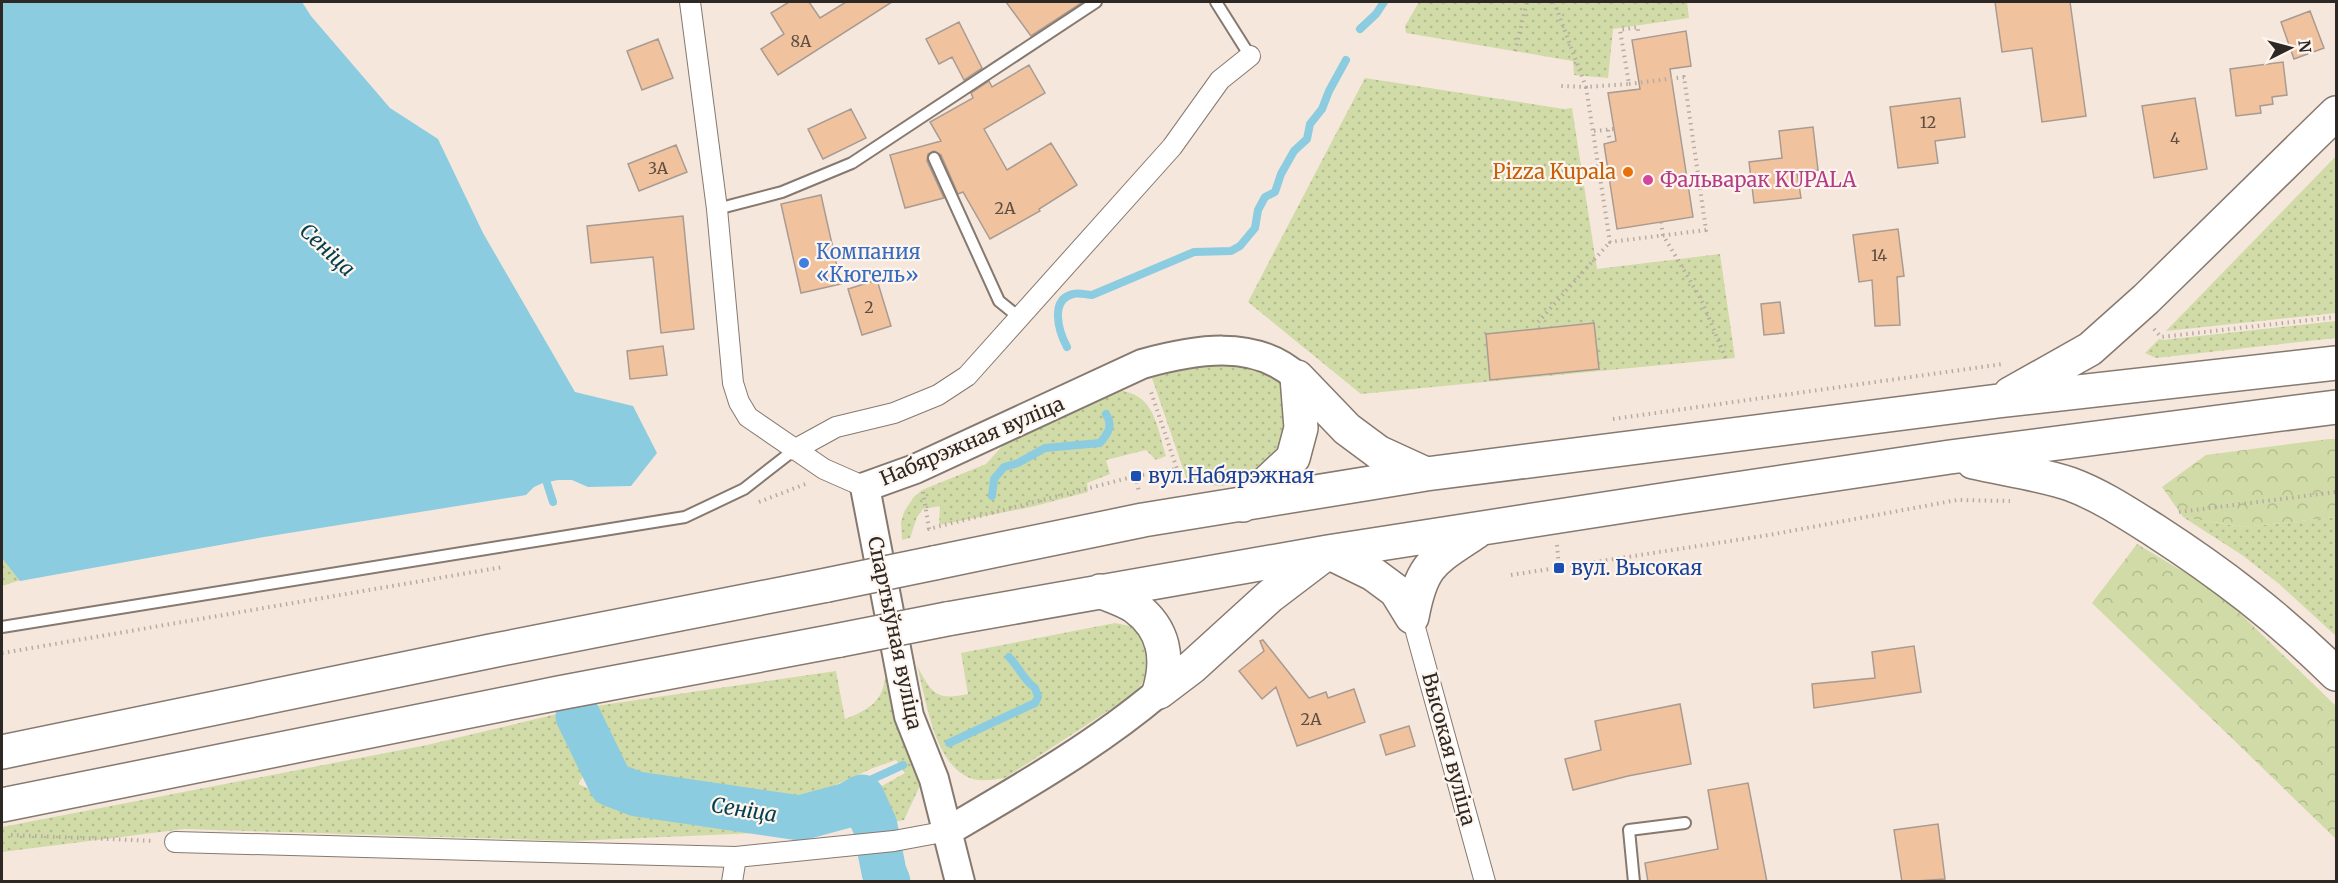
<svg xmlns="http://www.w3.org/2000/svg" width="2338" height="883" font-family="Merriweather,serif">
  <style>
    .grass { fill: url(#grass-dots) }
    .forest { fill: url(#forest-crowns) }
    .water { fill: #8bcce1 }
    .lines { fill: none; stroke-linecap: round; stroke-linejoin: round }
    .stream { stroke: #8bcce1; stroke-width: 8 }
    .river { stroke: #8bcce1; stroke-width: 45 }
    .building { fill: #f1c29e; stroke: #a99b91; stroke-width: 1.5 }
    .lane-casing { stroke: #86796f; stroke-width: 14 }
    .street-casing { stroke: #86796f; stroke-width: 22 }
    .secondary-casing { stroke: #86796f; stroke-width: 32 }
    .highway-casing { stroke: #86796f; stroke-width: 36 }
    .path { stroke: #b7aba2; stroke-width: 4; stroke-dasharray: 1.5 4.5; stroke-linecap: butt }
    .lane { stroke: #fff; stroke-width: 10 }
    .street { stroke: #fff; stroke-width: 20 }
    .secondary { stroke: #fff; stroke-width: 28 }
    .highway { stroke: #fff; stroke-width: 33 }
    .highway-bridge-casing { stroke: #86796f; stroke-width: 36; stroke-linecap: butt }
    .highway-bridge { stroke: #fff; stroke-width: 33 }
    .food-dot { fill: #e8710a; stroke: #fff5ef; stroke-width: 2 }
    .hotel-dot { fill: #d1479c; stroke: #fff5ef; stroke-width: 2 }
    .shop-dot { fill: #3f7fe0; stroke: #fff5ef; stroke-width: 2 }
    .transit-dot { fill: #1a4fb4; stroke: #fff5ef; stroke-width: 2 }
    .labels { text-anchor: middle; stroke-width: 4.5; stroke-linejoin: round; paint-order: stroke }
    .number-label { font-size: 16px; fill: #5e4e42 }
    .food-label { font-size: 20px; fill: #c56008; stroke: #fff5ef; text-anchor: end }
    .hotel-label { font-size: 20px; fill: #b23c85; stroke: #fff5ef; text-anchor: start }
    .shop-label { font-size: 20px; fill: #366cbe; stroke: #fff5ef; text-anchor: start }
    .street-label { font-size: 20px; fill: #2d2824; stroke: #fff5ef }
    .transit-label { font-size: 20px; fill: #164399; stroke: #fff5ef; text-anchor: start }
    .water-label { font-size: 21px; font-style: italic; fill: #013f4e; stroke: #fff5ef }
  </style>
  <defs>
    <pattern id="grass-dots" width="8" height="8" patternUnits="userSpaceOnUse" patternTransform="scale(1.5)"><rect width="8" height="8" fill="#d0dba7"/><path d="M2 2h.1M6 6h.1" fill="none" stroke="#b3bc90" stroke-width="1.8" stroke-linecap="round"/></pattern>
    <pattern id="forest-crowns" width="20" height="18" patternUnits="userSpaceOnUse" patternTransform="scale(1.5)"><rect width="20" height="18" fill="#d0dba7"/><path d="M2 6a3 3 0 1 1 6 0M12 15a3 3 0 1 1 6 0" fill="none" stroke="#b3bc90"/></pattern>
  </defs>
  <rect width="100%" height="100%" fill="#f6e7dc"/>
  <!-- grass -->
  <path class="grass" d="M1419 2H1687L1689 18 1613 29 1608 78 1574 75 1573 61 1406 33 1405 26Z
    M1365 78 1564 109 1572 108 1597 269 1720 254 1735 358 1361 394 1248 302Z
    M2336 156V313L2166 331Z
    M2336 321V338L2156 358 2145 353 2159 339 2163 340Z
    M1197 364C1220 364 1274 362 1284 389 1289 401 1289 431 1291 445L1251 479 1222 486 1188 483 1152 378Z
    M1117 390C1155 394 1156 424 1166 456L1156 460 1146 450 1106 460 1110 474 1087 483 1088 492 1031 507 939 525 940 506 923 509 917 517 910 538 902 540 901 522 904 512 913 498 922 490 986 464 1006 442Z
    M2183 517 2243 527 2336 517V636L2278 583 2242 555Z
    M2 556 21 580 2 586Z
    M1115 623 1130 626 1140 635 1148 654 1149 669 1144 680 1134 694 1005 778C992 780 976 783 964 775 933 757 926 698 917 666 932 693 935 701 968 694L961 653Z
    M886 665 923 779 904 820 881 824 873 801V791L905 773 896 760 873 768 829 788 803 809 726 796 611 768 582 708 836 671 845 719C874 708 886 698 886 665Z
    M565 712 591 765 578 784 626 804 801 826 843 814 850 825 757 833 573 841 184 829 2 852V827L427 745Z"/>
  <!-- forest -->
  <path class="forest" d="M2329 439H2336V517L2243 527 2183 517 2162 487 2206 455Z
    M2137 544 2219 593 2336 706V839L2092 603Z"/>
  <!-- water -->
  <path class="water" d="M2 2H302L311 16 390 108 438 139 483 233 575 392 633 406 657 453 631 486 588 487 572 480H558L543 483 534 487 526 495 264 537 20 581 2 558Z"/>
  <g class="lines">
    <!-- stream -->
    <path class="stream" d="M1360 29 1376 14 1384 2
      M1067 347C1059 332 1049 300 1073 294 1079 292 1086 295 1092 295L1194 252 1231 251 1240 246 1255 228 1258 210 1265 197 1275 192 1281 174 1294 151 1307 139 1310 124 1322 109 1329 91 1346 60
      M544 474 553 502
      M992 496 994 479 1004 467 1018 463 1045 448 1100 443C1109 432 1113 426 1106 414
      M949 743 1035 703 1038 697 1035 688C1024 681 1019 667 1009 657
      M862 797 868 781 903 765"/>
    <!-- river -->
    <path class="river" d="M578 716 611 784 637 794 800 818 848 805 862 797 875 826 884 872 888 882"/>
  </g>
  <!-- building -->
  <path class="building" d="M789 2H809L820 18 846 2H892L778 75 761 49 784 34 771 13Z
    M1006 2H1083L1031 36Z
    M1995 2H2070L2086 116 2042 122 2032 48 2002 52Z
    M2310 11 2324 48 2294 59 2281 22Z
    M959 22 982 68 964 80 952 57 939 64 926 39Z
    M1686 31 1691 66 1670 69 1693 217 1617 229 1604 144 1616 141 1608 93 1640 89 1632 40Z
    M658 39 673 78 642 90 627 51Z
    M2283 62 2287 95 2272 97 2273 104 2260 106 2261 113 2236 116 2230 69Z
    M1029 65 1045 93 984 129 1007 170 1051 143 1077 185 1039 209 1040 211 990 239 963 192 958 194 941 155 934 151 928 154 927 161 944 198 905 208 890 155 941 141 930 122 973 98 971 93 989 81 992 87Z
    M1960 98 1965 137 1935 141 1938 163 1898 168 1890 107Z
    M2195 98 2207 169 2154 178 2142 106Z
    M851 109 866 138 823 159 808 129Z
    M1813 127 1818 170 1797 172 1801 198 1754 203 1749 162 1782 158 1779 131Z
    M676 145 687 172 639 191 628 164Z
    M821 195 841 284 801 293 781 204Z
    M683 216 694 329 661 333 653 257 591 263 587 226Z
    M1898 229 1904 276 1897 277 1900 325 1875 326 1872 280 1859 282 1853 235Z
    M877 280 891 326 862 335 848 289Z
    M1780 302 1784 333 1764 335 1761 304Z
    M1594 323 1599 369 1490 380 1486 334Z
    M663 346 667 375 630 379 627 351Z
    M1263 640 1309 698 1326 692 1328 698 1354 689 1365 722 1297 746 1276 687 1262 699 1239 671 1264 651 1260 641Z
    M1914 646 1921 692 1814 708 1812 684 1875 678 1872 652Z
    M1680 704 1691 764 1628 776 1573 790 1565 759 1601 750 1595 721Z
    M1409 726 1415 746 1386 755 1380 735Z
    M1748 783 1767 882H1648L1645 863 1718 849 1708 790Z
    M1938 824 1945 879 1902 882 1894 830Z"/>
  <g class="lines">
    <!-- lane casing -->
    <g class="lane-casing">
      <path id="lane" d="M1216 2 1250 56
        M934 158 999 301 1020 318
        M717 209 782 192 852 163 1096 2
        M2 627 685 517 744 489 794 450
        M1634 882 1629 830 1685 823"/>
    </g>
    <!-- street casing -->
    <g class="street-casing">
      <path id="street" d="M690 2 717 209 733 383 739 402 748 417 824 469 865 487
        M794 450 836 427 894 413 938 395 967 376 1172 147 1220 80 1250 56
        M1412 617 1485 882
        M175 842 736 857 894 841 948 831
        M732 882 736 857"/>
    </g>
    <!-- secondary casing -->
    <g class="secondary-casing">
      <path id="secondary" d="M948 831C1021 788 1095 746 1159 692
        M960 882 934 779 909 716 865 487 915 469 1142 364C1193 350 1254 338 1297 377"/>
    </g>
    <!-- highway casing -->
    <g class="highway-casing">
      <path id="highway" d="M1297 377 1347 429 1378 452 1426 474
        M2010 394 2090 349 2146 299 2336 113
        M1973 462C2003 469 2041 474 2070 484 2100 495 2127 513 2154 530 2222 574 2278 617 2336 674
        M1243 505 1293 458 1301 428 1297 377
        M1328 552 1373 574 1396 591 1412 617
        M934 563 1143 520 1426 474 1998 401 2336 363
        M1100 591C1111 596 1125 600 1135 607 1165 629 1169 659 1159 692
        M1412 617C1422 563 1433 561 1476 532
        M947 619 1328 552 1682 497 1950 457 2336 407
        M1159 692 1192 667 1270 596 1324 555
        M2 752 491 651 827 585
        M2 805 559 693 840 640"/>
    </g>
    <!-- path -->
    <path class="path" d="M1554 2 1586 87 1561 86
      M1515 51 1527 2
      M1629 84 1684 77 1706 230 1610 242 1586 87 1629 84 1620 30 1638 27V32
      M1608 130 1610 142
      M1594 131 1614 129
      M1661 222 1663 235 1701 299 1726 359
      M1538 322 1610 242
      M2154 329 2161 337 2336 317
      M1613 419 2003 364
      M1136 476 1139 493
      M923 492 929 529 1136 476 1177 469 1150 389
      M759 502 808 483
      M2179 512 2336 492
      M1557 545 1559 568
      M1511 575 1769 535 1957 500 2010 501
      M2 653 503 567
      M11 835 154 841"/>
    <!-- lane -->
    <use href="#lane" class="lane"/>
    <!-- street -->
    <use href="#street" class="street"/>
    <!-- secondary -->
    <use href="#secondary" class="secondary"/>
    <!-- highway -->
    <use href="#highway" class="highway"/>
    <!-- highway-bridge casing -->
    <g class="highway-bridge-casing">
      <path id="highway-bridge" d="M827 585 934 563
        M840 640 947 619"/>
    </g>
    <!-- highway-bridge -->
    <use href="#highway-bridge" class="highway-bridge"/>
  </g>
  <!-- markers -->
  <circle class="food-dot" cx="1628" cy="172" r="6"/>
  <circle class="hotel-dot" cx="1648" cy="180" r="6"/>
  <circle class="shop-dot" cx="804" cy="263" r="6"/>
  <g class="transit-dot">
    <rect x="1130" y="470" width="12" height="12" rx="3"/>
    <rect x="1553" y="562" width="12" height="12" rx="3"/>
  </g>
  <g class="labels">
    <!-- number labels -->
    <g class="number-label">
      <text x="801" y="47">8А</text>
      <text x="1928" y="128">12</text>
      <text x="2175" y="144">4</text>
      <text x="658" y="174">3А</text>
      <text x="1005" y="214">2А</text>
      <text x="1879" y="261">14</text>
      <text x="869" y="313">2</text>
      <text x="1311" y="725">2А</text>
    </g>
    <!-- food labels -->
    <g class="food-label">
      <text x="1616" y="179">Pizza Kupala</text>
    </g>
    <!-- hotel labels -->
    <g class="hotel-label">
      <text x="1660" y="187">Фальварак KUPALA</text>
    </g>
    <!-- shop labels -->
    <g class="shop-label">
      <text x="816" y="259">Компания<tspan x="816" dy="23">«Кюгель»</tspan></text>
    </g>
    <!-- street labels -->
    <g class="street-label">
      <text transform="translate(972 441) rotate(-23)" y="7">Набярэжная вуліца</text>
      <text transform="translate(895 633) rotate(78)" y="7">Спартыўная вуліца</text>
      <text transform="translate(1449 749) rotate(75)" y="7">Высокая вуліца</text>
    </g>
    <!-- transit labels -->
    <g class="transit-label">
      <text x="1148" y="483">вул.Набярэжная</text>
      <text x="1571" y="575">вул. Высокая</text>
    </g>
    <!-- water labels -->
    <g class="water-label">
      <text transform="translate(327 250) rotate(43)" y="7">Сеніца</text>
      <text transform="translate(744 810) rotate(9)" y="7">Сеніца</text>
    </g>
  </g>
  <!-- border -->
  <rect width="2338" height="883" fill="none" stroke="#2d2824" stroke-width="6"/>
  <!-- north arrow -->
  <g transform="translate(2290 48) rotate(84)" stroke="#fff5ef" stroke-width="4.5" paint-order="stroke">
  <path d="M0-4.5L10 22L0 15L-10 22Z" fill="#2d2824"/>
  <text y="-9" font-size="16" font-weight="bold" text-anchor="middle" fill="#2d2824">N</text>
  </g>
</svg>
